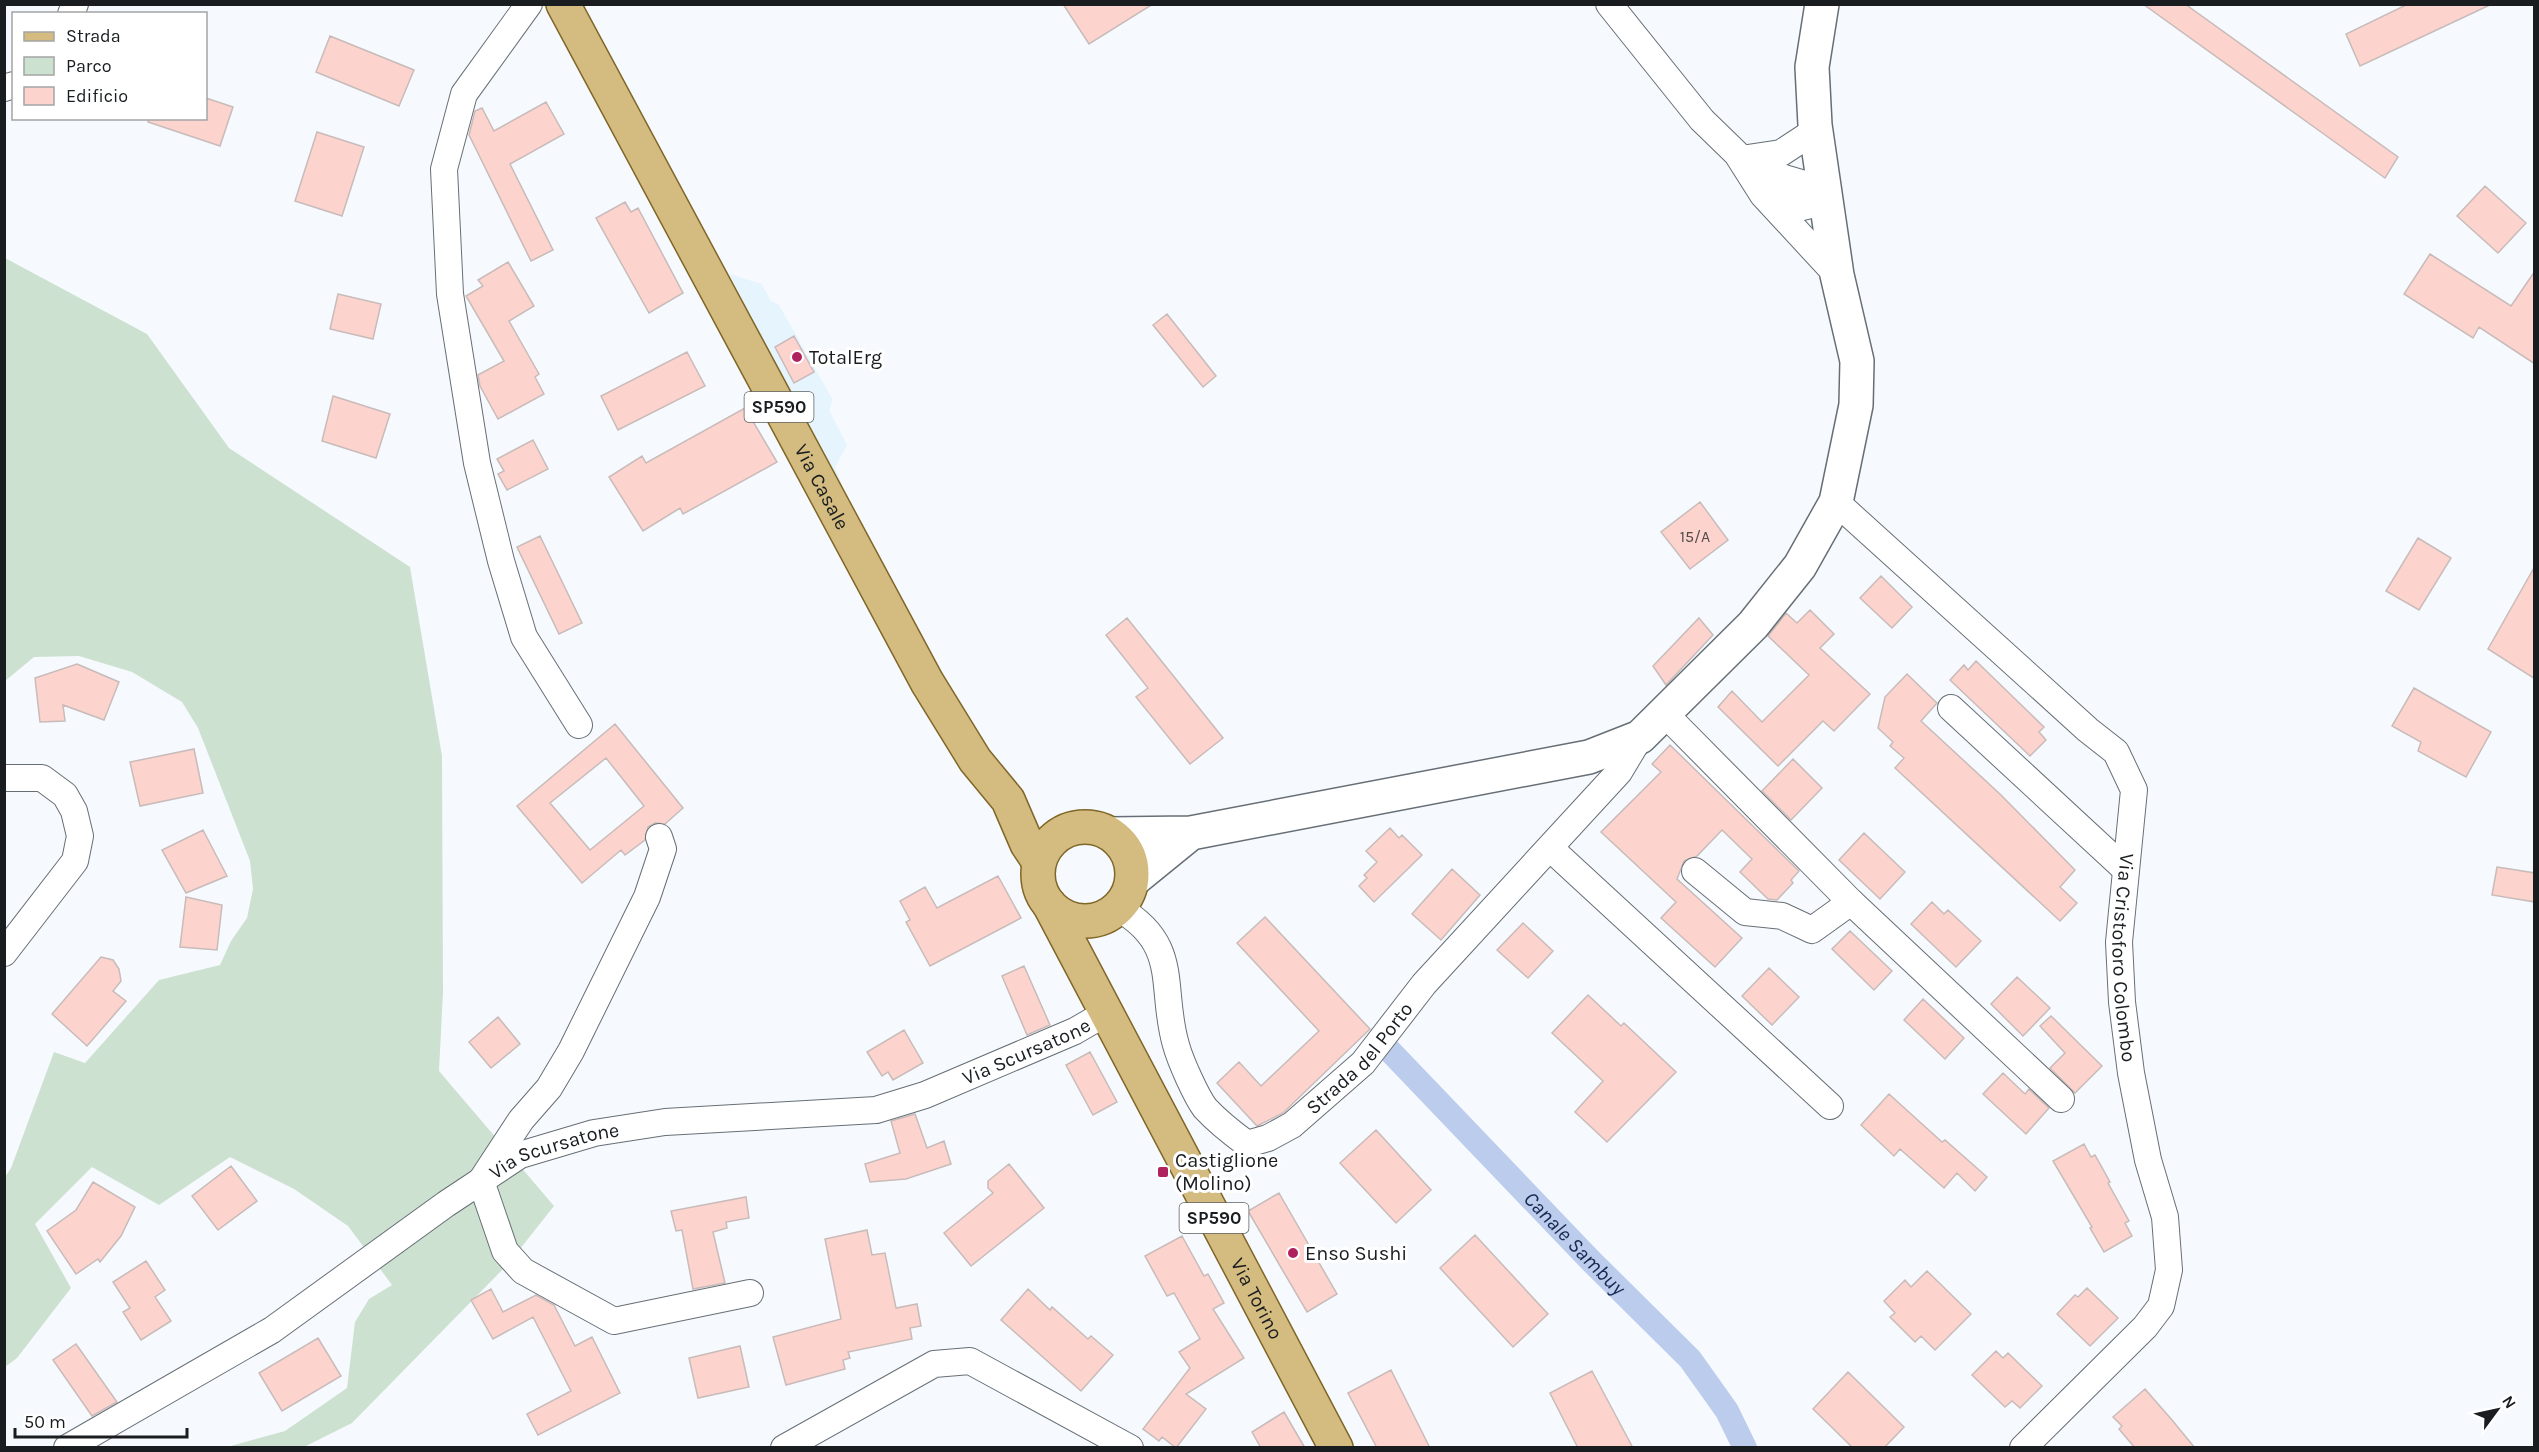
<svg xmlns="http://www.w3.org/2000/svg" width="2539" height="1452" font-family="Karla,sans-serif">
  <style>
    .built { fill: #e6f4fe }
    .green { fill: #cde1d0 }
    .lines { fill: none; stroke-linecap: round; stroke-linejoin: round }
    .canal { stroke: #bcccec; stroke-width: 24 }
    .building { fill: #fdd3cd; stroke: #c8bbba; stroke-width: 1.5; fill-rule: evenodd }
    .street-casing { stroke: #666f76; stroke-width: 28 }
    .secondary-casing { stroke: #666f76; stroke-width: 36 }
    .primary-casing { stroke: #806627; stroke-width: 36 }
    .street { stroke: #fff; stroke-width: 26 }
    .secondary { stroke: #fff; stroke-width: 33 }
    .primary { stroke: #d4bb80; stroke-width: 33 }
    .poi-dot { fill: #af225e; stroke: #fff; stroke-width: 2 }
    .labels { text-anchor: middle; stroke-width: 6; stroke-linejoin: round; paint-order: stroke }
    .number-label { font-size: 16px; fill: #524a4a }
    .shield { fill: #fff; stroke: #5e6162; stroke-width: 1.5 }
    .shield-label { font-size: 18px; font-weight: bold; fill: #191d1f }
    .poi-label { font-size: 20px; fill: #191d1f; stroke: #fff; text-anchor: start }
    .street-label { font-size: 20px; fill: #191d1f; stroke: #fff }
    .water-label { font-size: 21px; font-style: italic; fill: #172952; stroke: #fff }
  </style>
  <rect width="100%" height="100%" fill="#f6fafe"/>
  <!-- built -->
  <path class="built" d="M729 274 762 284 771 301 779 305 833 400 829 410 847 445 835 467 852 510Z"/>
  <!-- green -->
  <path class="green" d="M5 258 147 334 229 448 410 567 442 756 443 992 439 1071 554 1206 508 1264 352 1423 304 1447H227L285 1431 347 1388 355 1322 369 1299 392 1285 348 1226 294 1189 230 1157 159 1205 92 1167 35 1224 71 1288 17 1358 5 1367V1177L11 1168 54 1052 85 1063 159 980 220 965 231 941 247 918 253 889 250 861 198 728 182 702 132 672 79 656 34 657 5 681Z"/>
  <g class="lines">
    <!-- canal -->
    <path class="canal" id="s1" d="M1389 1050 1591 1261 1690 1359 1727 1411 1745 1448"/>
  </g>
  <!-- building -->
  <path class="building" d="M1063 4H1153L1089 44Z
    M2143 4H2185L2398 157 2385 178Z
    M2408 4H2492L2360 66 2346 34Z
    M330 36 414 70 399 106 316 72Z
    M206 98 233 107 220 146 148 122 149 118H206Z
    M546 102 564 134 510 164 553 250 531 261 469 135 475 111 482 108 494 131Z
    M317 132 364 147 342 216 295 201Z
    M2485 186 2526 223 2498 253 2457 216Z
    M625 202 631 212 638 208 683 293 649 313 596 218Z
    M2430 254 2511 306 2535 271V364L2479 327 2473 338 2404 294Z
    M508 262 534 306 509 321 539 374 535 377 544 394 498 419 480 386 478 375 504 361 466 296 483 286 478 280Z
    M338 294 381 304 373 339 330 329Z
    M1167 314 1216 376 1203 387 1153 325Z
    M794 336 814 372 794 383 775 347Z
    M687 352 705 386 618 430 601 396Z
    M333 396 390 414 376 458 322 441Z
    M745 408 777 462 683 514 680 508 643 531 609 477 642 456 646 463Z
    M533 440 548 469 507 490 498 474 504 471 497 459Z
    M1700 502 1728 540 1690 569 1661 532Z
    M540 536 582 623 559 634 517 547Z
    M2418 538 2451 558 2419 610 2386 591Z
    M2535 566V679L2488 649Z
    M1881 576 1912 607 1892 628 1860 598Z
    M1810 610 1834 634 1820 648 1870 694 1834 731 1823 721 1778 766 1718 707 1732 691 1762 722 1809 675 1768 636 1786 613 1797 623Z
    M1127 618 1223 738 1190 764 1136 697 1148 688 1106 635Z
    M1699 618 1713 635 1666 685 1653 666Z
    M1976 661 2044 727 2039 732 2046 740 2030 756 1950 680 1964 665 1968 670Z
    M77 664 119 682 104 720 63 705 65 721 40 722 35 678Z
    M1907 674 1937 703 1921 721 2001 795 2075 870 2060 887 2077 903 2060 921 1895 768 1904 758 1890 746 1893 742 1878 728 1885 697Z
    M2414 688 2491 732 2466 777 2418 751 2421 742 2392 726Z
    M615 724 683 808 665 824 655 823 648 827 645 840 625 855 621 850 582 883 517 806ZM606 758 644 806 590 850 550 803Z
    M1670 745 1799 871 1791 880 1793 883 1777 900 1768 899 1740 872 1752 859 1722 830 1697 856 1684 861 1677 879 1742 938 1715 967 1661 918 1676 902 1601 832 1661 772 1652 764Z
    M194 749 203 793 140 806 130 762Z
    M1793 759 1822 788 1791 820 1762 791Z
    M1390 828 1399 838 1402 835 1422 855 1374 902 1359 886 1367 878 1364 875 1377 862 1366 851Z
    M203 830 227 876 186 893 162 850Z
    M1864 833 1905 872 1880 899 1839 860Z
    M2497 867 2535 873V902L2492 895Z
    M1452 869 1480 895 1441 940 1412 914Z
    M998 876 1021 918 930 966 906 922 910 920 900 901 925 887 937 908Z
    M186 897 222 905 217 950 180 947Z
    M1932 902 1944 914 1948 910 1981 941 1956 967 1911 924Z
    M1265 917 1370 1029 1283 1113 1257 1126 1217 1083 1239 1062 1261 1086 1319 1031 1237 943Z
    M1523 923 1553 951 1528 978 1497 950Z
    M1850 931 1892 971 1874 990 1832 949Z
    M101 957 113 960 119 969 121 981 113 991 126 1001 87 1046 52 1014Z
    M1024 966 1050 1025 1027 1035 1002 976Z
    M1769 968 1799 997 1772 1025 1742 996Z
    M2017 977 2050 1008 2023 1036 1991 1004Z
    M1588 995 1621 1026 1624 1023 1676 1072 1607 1142 1575 1112 1603 1081 1552 1033Z
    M1923 999 1964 1038 1945 1059 1904 1020Z
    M2051 1016 2102 1066 2075 1093 2050 1068 2065 1053 2040 1026Z
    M498 1017 520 1044 491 1068 469 1042Z
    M904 1030 923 1063 893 1080 888 1072 882 1076 867 1052Z
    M1090 1052 1117 1102 1093 1115 1066 1065Z
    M2003 1073 2025 1094 2029 1089 2049 1108 2026 1134 1983 1094Z
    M1889 1094 1942 1142 1945 1140 1987 1177 1975 1191 1957 1173 1944 1188 1900 1149 1894 1156 1861 1125Z
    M915 1114 927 1148 944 1141 951 1164 906 1179 870 1182 865 1164 900 1153 891 1121Z
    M1376 1130 1431 1190 1396 1223 1340 1163Z
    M2084 1144 2091 1157 2095 1155 2110 1182 2108 1183 2129 1221 2125 1223 2132 1236 2104 1252 2090 1228 2092 1227 2053 1161Z
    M1009 1164 1044 1208 971 1266 944 1233 993 1193 988 1188V1181Z
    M231 1166 257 1201 218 1230 192 1196Z
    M93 1182 135 1207 121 1236 100 1262 98 1259 76 1274 47 1231 76 1210Z
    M1279 1193 1337 1294 1307 1312 1248 1211Z
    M746 1197 749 1218 726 1222 727 1228 713 1232 725 1283 693 1289 682 1230 676 1231 671 1211Z
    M867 1230 872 1255 885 1253 896 1308 917 1304 921 1326 910 1328 912 1339 848 1352 850 1358 843 1360 845 1369 786 1385 773 1337 841 1319 825 1239Z
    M1475 1235 1548 1314 1513 1347 1440 1268Z
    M1182 1236 1204 1276 1208 1274 1224 1303 1213 1309 1244 1358 1186 1394 1206 1409 1176 1448 1162 1437 1159 1441 1143 1429 1190 1368 1179 1352 1200 1339 1174 1293 1167 1296 1145 1256Z
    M146 1261 165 1290 155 1297 171 1321 141 1340 123 1312 130 1308 113 1282Z
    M1927 1271 1971 1314 1935 1350 1921 1336 1915 1342 1890 1317 1895 1313 1884 1301 1905 1280 1911 1287Z
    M2087 1288 2118 1318 2090 1346 2057 1314 2075 1295 2078 1297Z
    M491 1289 503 1312 536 1295 554 1305 575 1346 592 1337 620 1393 538 1435 527 1414 571 1391 533 1317 493 1339 471 1300Z
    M1028 1289 1050 1310 1052 1307 1088 1339 1091 1336 1113 1355 1081 1391 1001 1320Z
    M318 1338 341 1376 282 1411 259 1373Z
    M76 1344 117 1402 92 1416 53 1360Z
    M740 1346 749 1387 698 1398 689 1358Z
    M1996 1351 2003 1358 2008 1353 2042 1386 2020 1408 2012 1401 2005 1407 1972 1375Z
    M1391 1370 1430 1448H1377L1348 1393Z
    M1592 1371 1633 1448H1578L1550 1393Z
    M1848 1372 1904 1427 1884 1448H1853L1813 1409Z
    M2145 1389 2172 1420 2195 1448H2135L2119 1429 2122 1426 2113 1417Z
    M1284 1412 1305 1448H1261L1252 1432Z"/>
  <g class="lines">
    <!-- street casing -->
    <g class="street-casing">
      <g id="street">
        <path d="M529 4 464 94 444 169 450 294 477 463 501 561 524 637 579 725"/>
        <path d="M1609 4 1702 120 1737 154 1763 195 1837 275"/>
        <path d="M71 14 75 4"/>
        <path d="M4 88 14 85"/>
        <path d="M1741 159 1784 178 1825 190"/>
        <path d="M1741 159 1781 153 1816 130"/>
        <path d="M1766 196 1799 208 1827 201"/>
        <path id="s2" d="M1836 502 2088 730 2116 752 2134 790 2119 942 2122 1002 2131 1073 2148 1160 2165 1217 2169 1270 2161 1306 2145 1327 2023 1448"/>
        <path d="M1951 708 2125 869"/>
        <path d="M1664 713 1851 902 1812 930 1782 916 1745 912 1695 871"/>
        <path d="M4 778H42L65 795 74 811 80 836 75 861 4 953"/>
        <path d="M659 837 663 849 647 897 571 1051 549 1088 521 1120 481 1181 505 1251 523 1271 614 1321 750 1293"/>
        <path d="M1550 848 1830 1106"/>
        <path d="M1851 902 2061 1099"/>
        <path id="s3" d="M1118 908C1182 945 1159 987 1176 1045 1180 1060 1196 1096 1205 1108 1217 1121 1232 1133 1247 1144L1268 1138 1292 1125 1363 1063 1424 984 1619 772 1640 737"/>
        <path id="s4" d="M67 1448 272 1330 446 1204 520 1155 594 1133 665 1122 876 1110 925 1095 1075 1031 1106 1013"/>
        <path d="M784 1448 934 1364 970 1361 1130 1448"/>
      </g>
    </g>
    <!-- secondary casing -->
    <g class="secondary-casing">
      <path id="secondary" d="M1111 834 1191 833 1589 757 1640 737 1753 625 1800 566 1836 502 1856 405 1857 361 1837 275 1815 125 1812 67 1822 4
        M1132 881 1191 833"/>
    </g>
    <!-- primary casing -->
    <g class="primary-casing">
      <g id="primary">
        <path id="s5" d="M563 4 927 682 975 760 1008 800 1027 844 1039 862"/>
        <circle cx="1085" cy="874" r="47"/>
        <path id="s6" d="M1049 904 1336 1448"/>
      </g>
    </g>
    <!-- street -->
    <use href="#street" class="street"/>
    <!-- secondary -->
    <use href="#secondary" class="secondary"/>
    <!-- primary -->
    <use href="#primary" class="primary"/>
  </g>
  <!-- markers -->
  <g class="poi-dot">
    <circle cx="797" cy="357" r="6"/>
    <rect x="1157" y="1166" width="12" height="12" rx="3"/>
    <circle cx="1293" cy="1253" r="6"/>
  </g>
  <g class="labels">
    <!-- number labels -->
    <g class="number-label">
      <text x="1695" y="542">15/A</text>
    </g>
    <!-- shield labels -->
    <g class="shield">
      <rect x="744.5" y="392" width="69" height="30" rx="4.5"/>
      <rect x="1179.5" y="1203" width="69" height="30" rx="4.5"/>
    </g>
    <g class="shield-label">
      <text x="779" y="413">SP590</text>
      <text x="1214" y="1224">SP590</text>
    </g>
    <!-- poi labels -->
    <g class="poi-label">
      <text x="809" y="364">TotalErg</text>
      <text x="1175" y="1167">Castiglione<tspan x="1175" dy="23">(Molino)</tspan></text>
      <text x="1305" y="1260">Enso Sushi</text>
    </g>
    <!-- street labels -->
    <g class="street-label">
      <text dy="7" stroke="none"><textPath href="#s5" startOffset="548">Via Casale</textPath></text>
      <text dy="7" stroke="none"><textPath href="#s2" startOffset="586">Via Cristoforo Colombo</textPath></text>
      <text dy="7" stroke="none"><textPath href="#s4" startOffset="1062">Via Scursatone</textPath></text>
      <text dy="7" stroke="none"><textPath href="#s3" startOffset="426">Strada del Porto</textPath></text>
      <text dy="7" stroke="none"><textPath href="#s4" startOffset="574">Via Scursatone</textPath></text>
      <text dy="7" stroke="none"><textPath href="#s6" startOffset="446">Via Torino</textPath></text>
    </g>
    <!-- water labels -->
    <g class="water-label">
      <text dy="7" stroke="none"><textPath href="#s1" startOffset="268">Canale Sambuy</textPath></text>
    </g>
  </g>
  <!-- border -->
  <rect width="2539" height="1452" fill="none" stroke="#191d1f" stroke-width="12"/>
  <!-- legend -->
  <rect x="12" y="12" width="195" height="108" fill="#ffffff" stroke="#a3a5a5" stroke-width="1.5"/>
  <rect x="24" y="32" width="30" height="9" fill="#d4bb80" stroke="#a3a5a5" stroke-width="1.5"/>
  <text x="66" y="42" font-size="18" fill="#191d1f">Strada</text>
  <rect x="24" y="57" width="30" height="18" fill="#cde1d0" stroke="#a3a5a5" stroke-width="1.5"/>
  <text x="66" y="72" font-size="18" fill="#191d1f">Parco</text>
  <rect x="24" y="87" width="30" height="18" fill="#fdd3cd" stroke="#a3a5a5" stroke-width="1.5"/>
  <text x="66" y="102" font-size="18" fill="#191d1f">Edificio</text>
  <!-- north arrow -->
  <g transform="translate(2497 1410) rotate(57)" stroke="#ffffff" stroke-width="4.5" paint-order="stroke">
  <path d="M0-4.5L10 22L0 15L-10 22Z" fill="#191d1f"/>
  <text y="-9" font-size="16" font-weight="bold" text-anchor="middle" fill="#191d1f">N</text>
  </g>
  <!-- scale -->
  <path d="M15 1428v9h172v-9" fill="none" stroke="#191d1f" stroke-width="3"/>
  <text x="24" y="1428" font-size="18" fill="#191d1f" stroke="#ffffff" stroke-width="4.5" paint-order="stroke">50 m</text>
</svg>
